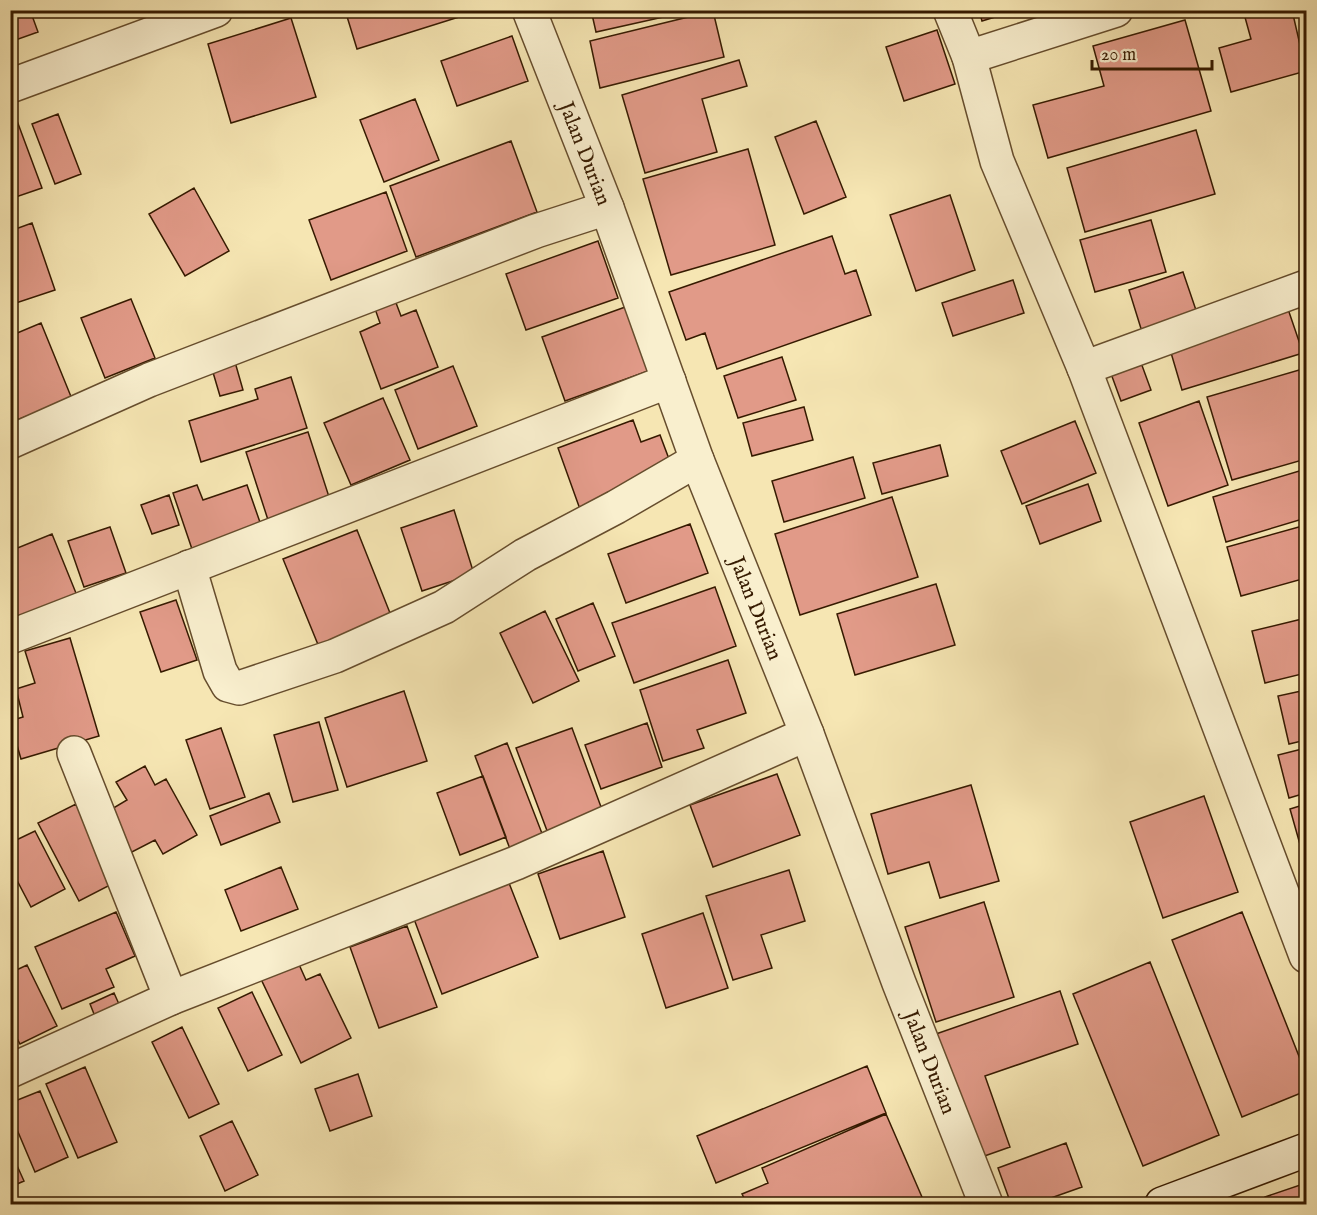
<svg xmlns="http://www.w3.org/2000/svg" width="1317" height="1215" font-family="'IM FELL English',serif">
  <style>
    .building { fill: #e19a88; stroke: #361a00; stroke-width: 1.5 }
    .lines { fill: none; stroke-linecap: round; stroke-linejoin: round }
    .street-casing { stroke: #664d2d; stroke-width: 36 }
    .secondary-casing { stroke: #361a00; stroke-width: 36 }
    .street { stroke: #f9efce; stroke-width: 33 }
    .secondary { stroke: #f9efce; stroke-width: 33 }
    .labels { text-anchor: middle; stroke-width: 6; stroke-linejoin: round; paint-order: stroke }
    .street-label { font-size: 21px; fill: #361a00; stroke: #f9efce }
  </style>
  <rect width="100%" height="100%" fill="#f6e6b3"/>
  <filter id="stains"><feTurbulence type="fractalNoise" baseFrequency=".00333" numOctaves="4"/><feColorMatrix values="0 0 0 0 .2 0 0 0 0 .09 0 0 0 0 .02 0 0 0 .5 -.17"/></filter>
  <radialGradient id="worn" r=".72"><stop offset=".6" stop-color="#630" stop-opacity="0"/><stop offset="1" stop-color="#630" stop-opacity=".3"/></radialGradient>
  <!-- building -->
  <path class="building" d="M10 10H30L38 32 10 42Z
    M345 10H457L459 17 357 49Z
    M591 10H676L677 14 596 32Z
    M979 10H1018L982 21Z
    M1243 10H1292L1306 71 1231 92 1219 48 1251 39Z
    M1299 10H1306V42Z
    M713 11 724 57 600 88 590 41Z
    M291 18 316 97 231 123 208 44Z
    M1185 20 1211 111 1048 158 1033 105 1104 86 1093 46Z
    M937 30 955 84 904 101 886 47Z
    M512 36 528 81 457 106 441 61Z
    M739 60 747 86 702 99 717 152 645 173 622 95Z
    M415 99 439 160 384 182 360 120Z
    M13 110 42 188 10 199V111Z
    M58 114 81 174 55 184 32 124Z
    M816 121 846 197 804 214 775 137Z
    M1196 130 1215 194 1085 232 1067 168Z
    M511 141 537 212 416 257 390 186Z
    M748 149 775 245 671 275 643 179Z
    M194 188 229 251 185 276 149 214Z
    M386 192 407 251 331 280 309 220Z
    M950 195 975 270 916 291 890 215Z
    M1151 220 1166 272 1095 292 1080 240Z
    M32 223 55 290 10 305V231Z
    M832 236 845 274 856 270 871 315 717 369 705 333 686 340 669 292Z
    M598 241 618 298 526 330 506 274Z
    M1183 272 1198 316 1143 335 1129 290Z
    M1013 280 1024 313 953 336 942 303Z
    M393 295 401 316 416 310 438 367 381 389 360 332 380 323 373 303Z
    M131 299 155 358 105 378 81 318Z
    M628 306 651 370 565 401 542 337Z
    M1288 309 1303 353 1182 390 1169 346Z
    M41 323 72 399 17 420 10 404V336Z
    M782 357 796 400 738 418 724 376Z
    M1140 360 1151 390 1121 401 1110 371Z
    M235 362 243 390 220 396 212 369Z
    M453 366 477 426 418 449 395 390Z
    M1306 368V459L1232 480 1207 397Z
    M291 377 307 428 201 462 189 421 258 399 255 389Z
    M383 398 410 460 351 485 324 423Z
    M1199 401 1228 485 1168 506 1139 423Z
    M804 407 813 440 752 456 743 423Z
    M633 420 641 442 660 435 672 467 581 512 558 448Z
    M1075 421 1096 473 1022 504 1001 451Z
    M308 432 331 503 269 523 246 452Z
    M940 445 948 476 882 494 873 463Z
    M853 457 865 498 784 522 772 481Z
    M1306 469V518L1226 542 1213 497Z
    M1088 484 1101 521 1040 544 1026 506Z
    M197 485 203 500 247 485 262 528 193 552 173 493Z
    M169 495 179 525 152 534 141 505Z
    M892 497 918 577 800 615 775 534Z
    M454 510 474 574 422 591 401 528Z
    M690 524 708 573 626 603 608 554Z
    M1306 525V578L1241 596 1227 547Z
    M110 527 126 573 84 587 68 541Z
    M357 530 392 618 319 647 283 559Z
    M52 534 78 598 10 626V551Z
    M936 584 955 645 855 675 837 614Z
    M715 587 736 646 634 683 612 623Z
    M176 600 197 660 161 672 140 612Z
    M593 603 615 656 578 671 556 619Z
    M545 611 579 681 533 703 500 633Z
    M1306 618V673L1265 683 1252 631Z
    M70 638 99 736 21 759 10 721 23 717 16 689 35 683 25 651Z
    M728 660 746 713 697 730 704 748 663 761 640 690Z
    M1306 690V740L1289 744 1278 696Z
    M404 691 427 761 347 787 325 718Z
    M319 722 338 790 293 802 274 735Z
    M647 723 662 767 601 789 585 745Z
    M221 728 245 797 210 809 186 740Z
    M572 728 604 815 549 836 516 748Z
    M507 743 543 836 510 849 475 756Z
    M1306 748V793L1289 798 1278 755Z
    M145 766 155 785 166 779 197 835 163 854 155 840 128 854 105 813 127 800 116 782Z
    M777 774 800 835 713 867 690 805Z
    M483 776 506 837 460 855 437 793Z
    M971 785 999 881 940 898 929 862 888 874 871 814Z
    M269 793 280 822 221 845 210 816Z
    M1204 796 1238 892 1163 918 1130 822Z
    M76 804 116 882 79 901 38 823Z
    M1306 804V854L1303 855 1290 809Z
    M35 831 65 889 31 907 10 867V843Z
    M603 851 625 917 560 939 538 874Z
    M281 867 298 909 241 931 225 890Z
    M789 870 805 921 761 935 772 968 733 980 706 896Z
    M509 883 538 957 442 994 414 919Z
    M984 902 1014 997 936 1022 905 927Z
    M116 912 135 956 106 969 114 987 62 1009 35 947Z
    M1242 912 1306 1074V1091L1242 1117 1172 940Z
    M703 913 728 988 666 1008 642 934Z
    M407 926 437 1007 379 1028 350 947Z
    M297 960 306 980 320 974 351 1038 301 1063 260 977Z
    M1150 962 1219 1135 1143 1166 1073 994Z
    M27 965 57 1026 20 1044 10 1025V973Z
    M1060 991 1078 1044 985 1076 1010 1147 976 1159 933 1035Z
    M252 992 282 1055 248 1071 218 1008Z
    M114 993 123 1013 98 1024 90 1004Z
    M182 1027 219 1104 189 1118 152 1042Z
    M867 1066 886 1113 716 1183 697 1136Z
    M85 1067 117 1142 78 1158 46 1084Z
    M358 1074 372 1116 330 1131 315 1089Z
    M40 1091 68 1157 35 1172 10 1113V1103Z
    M886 1114 925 1204H747L742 1194 768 1183 762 1168Z
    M232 1121 258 1175 225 1191 200 1136Z
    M1066 1143 1082 1187 1034 1204H1011L998 1168Z
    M10 1150 24 1181 10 1187Z
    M1306 1183V1204H1267L1265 1197Z"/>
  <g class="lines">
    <!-- street casing -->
    <g class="street-casing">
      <g id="street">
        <path id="s1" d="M529 10 607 208 697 460 807 734 899 983 986 1204"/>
        <path d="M950 10 969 57 997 161 1084 368 1306 956"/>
        <path d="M969 57 1116 10"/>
        <path d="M10 86 216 10"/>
        <path d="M1084 368 1306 287"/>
        <path d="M10 442 149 380 536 231 607 208"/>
        <path d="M189 567 220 671 228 685 239 688 335 656 444 607 525 555 616 507 697 460"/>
        <path d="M10 637 669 381"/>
        <path d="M74 753 171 998"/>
        <path d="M10 1071 171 998 516 863 807 734"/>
      </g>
    </g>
    <!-- secondary casing -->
    <g class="secondary-casing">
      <path id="secondary" d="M1162 1204 1306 1150"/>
    </g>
    <!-- street -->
    <use href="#street" class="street"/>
    <!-- secondary -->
    <use href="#secondary" class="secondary"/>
  </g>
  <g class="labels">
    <!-- street labels -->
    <g class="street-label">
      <text dy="7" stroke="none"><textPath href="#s1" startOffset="154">Jalan Durian</textPath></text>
      <text dy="7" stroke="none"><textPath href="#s1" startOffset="640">Jalan Durian</textPath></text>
      <text dy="7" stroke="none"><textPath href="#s1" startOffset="1126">Jalan Durian</textPath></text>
    </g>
  </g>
  <!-- margin -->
  <rect width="1317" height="1215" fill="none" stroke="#f6e6b3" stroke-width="36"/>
  <rect x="12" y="12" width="1293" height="1191" fill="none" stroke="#361a00" stroke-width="3"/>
  <rect x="18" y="18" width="1281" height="1179" fill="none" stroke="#361a00" stroke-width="1.5"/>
  <!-- scale -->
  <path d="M1092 60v9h120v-9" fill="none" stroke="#361a00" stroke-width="3"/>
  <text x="1101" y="60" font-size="18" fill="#361a00" stroke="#f9efce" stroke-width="4.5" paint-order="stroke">20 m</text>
  <rect width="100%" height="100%" filter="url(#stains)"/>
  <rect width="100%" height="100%" fill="url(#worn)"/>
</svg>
